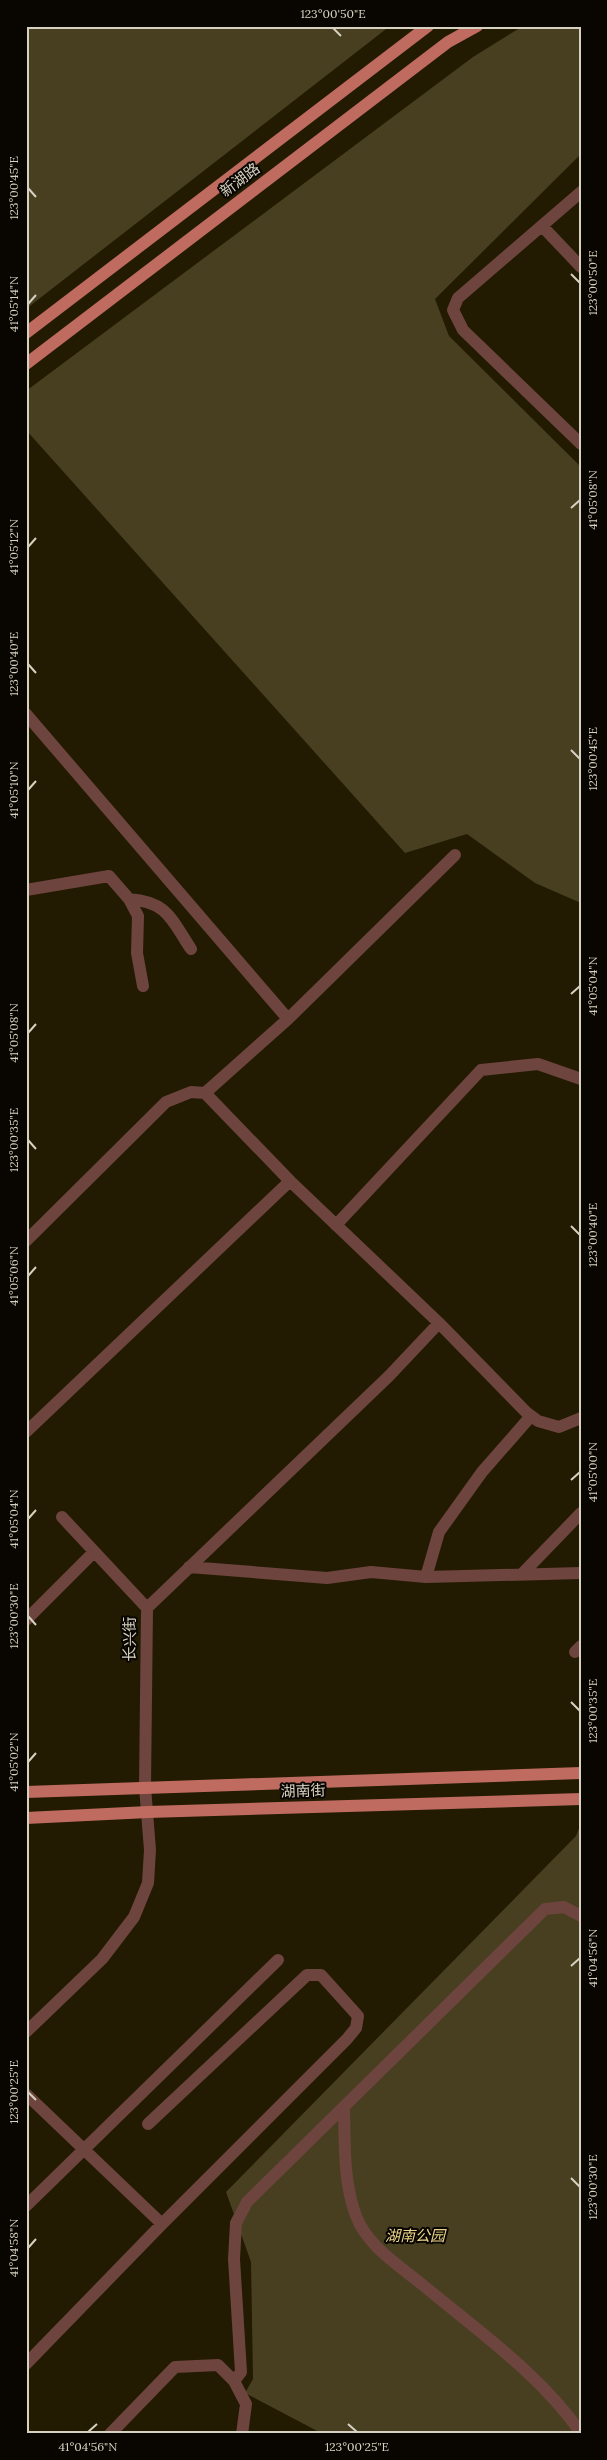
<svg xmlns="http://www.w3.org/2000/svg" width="607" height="2460" font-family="Lora,'Noto Sans SC',serif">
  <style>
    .green { fill: #473f20 }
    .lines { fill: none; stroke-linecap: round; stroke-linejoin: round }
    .minor { stroke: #6e443e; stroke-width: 12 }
    .major { stroke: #c06b5f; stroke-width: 12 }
    .ticks { fill: none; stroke: #d6d1c1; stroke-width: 2 }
    .labels { text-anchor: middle; stroke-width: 4; stroke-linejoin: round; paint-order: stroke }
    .street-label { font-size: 15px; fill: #d6d1c1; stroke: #090601 }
    .park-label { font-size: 15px; font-style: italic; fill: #ead587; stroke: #090601 }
    .neatline { fill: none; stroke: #d6d1c1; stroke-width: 2 }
    .ticks-label { font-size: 12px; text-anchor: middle; fill: #d6d1c1 }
  </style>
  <rect width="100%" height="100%" fill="#221b01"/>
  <!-- green -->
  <path class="green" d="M26 26H390L26 309Z
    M523 26H581V154L435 299 449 336 581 467V903L535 883 467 834 405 853 26 430V391L473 57Z
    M581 1823V2434H323L245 2393 253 2379 251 2262 226 2192 576 1836Z"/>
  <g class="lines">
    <!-- minor -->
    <path class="minor" d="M581 192 458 298 453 310 463 330 581 444
      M542 226 581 267
      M26 714 288 1019
      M26 890 109 876 129 899C168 902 171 919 191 949
      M129 899 138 916 137 953 143 986
      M290 1181 205 1093 288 1019 455 855
      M336 1225 481 1070 538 1064 581 1079
      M26 1241 166 1102 191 1092 205 1093
      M26 1432 290 1181 439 1323 526 1412 538 1421 559 1427 581 1418
      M62 1517 147 1608
      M189 1567 327 1578 371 1572 426 1577 439 1532 482 1472 531 1416
      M522 1574 581 1513
      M426 1577 581 1573
      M26 1620 94 1552
      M575 1652 581 1646
      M26 2032 102 1959 134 1917 148 1883 150 1850 145 1787 147 1608 389 1376 439 1323
      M26 2094 162 2224
      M344 2107C345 2143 343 2181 356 2216 368 2247 399 2265 424 2286 478 2331 541 2375 581 2433
      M26 2206 278 1960
      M26 2364 162 2224 347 2039 356 2028 358 2016 321 1975H307L148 2124
      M234 2381 241 2372 234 2259 236 2223 247 2202 545 1909 564 1907 581 1916
      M110 2434 175 2367 218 2365 234 2381 246 2404 242 2434"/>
    <!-- major -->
    <path class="major" d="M26 333 428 26
      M26 364 448 42 477 26
      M26 1792 581 1773
      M26 1818 148 1812 581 1799"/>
  </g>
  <!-- ticks -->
  <path class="ticks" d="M333 28 341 36M28 188 36 197M571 274 580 283M28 304 36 295M571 508 580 500M28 547 36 538M28 664 36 673M571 750 580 759M28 790 36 781M571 994 580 986M28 1033 36 1024M28 1140 36 1149M571 1226 580 1235M28 1276 36 1267M571 1480 580 1472M28 1519 36 1510M28 1616 36 1625M571 1702 580 1711M28 1762 36 1753M571 1966 580 1958M28 2092 36 2100M571 2178 580 2187M28 2248 36 2239M348 2424 357 2432M88 2432 97 2424"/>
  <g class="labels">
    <!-- street labels -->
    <g class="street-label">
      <text transform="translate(240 180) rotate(-37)" y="5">新湖路</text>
      <text transform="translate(130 1639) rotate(-90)" y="5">长兴街</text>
      <text transform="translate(303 1791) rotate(-2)" y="5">湖南街</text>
    </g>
    <!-- park labels -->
    <g class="park-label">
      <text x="415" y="2241">湖南公园</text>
    </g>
  </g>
  <!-- border -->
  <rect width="607" height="2460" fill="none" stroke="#090601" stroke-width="55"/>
  <rect x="28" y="28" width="552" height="2404" class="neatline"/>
  <g class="ticks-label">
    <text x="333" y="18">123°00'50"E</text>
    <text transform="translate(14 188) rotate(-90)" y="4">123°00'45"E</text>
    <text transform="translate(593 283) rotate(-90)" y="4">123°00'50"E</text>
    <text transform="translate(14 304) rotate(-90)" y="4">41°05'14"N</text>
    <text transform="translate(593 500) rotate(-90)" y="4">41°05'08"N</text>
    <text transform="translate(14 547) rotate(-90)" y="4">41°05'12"N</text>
    <text transform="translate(14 664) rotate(-90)" y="4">123°00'40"E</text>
    <text transform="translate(593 759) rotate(-90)" y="4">123°00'45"E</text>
    <text transform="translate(14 790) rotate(-90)" y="4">41°05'10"N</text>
    <text transform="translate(593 986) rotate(-90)" y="4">41°05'04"N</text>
    <text transform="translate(14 1033) rotate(-90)" y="4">41°05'08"N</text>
    <text transform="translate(14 1140) rotate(-90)" y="4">123°00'35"E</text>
    <text transform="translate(593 1235) rotate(-90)" y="4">123°00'40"E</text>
    <text transform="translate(14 1276) rotate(-90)" y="4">41°05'06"N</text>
    <text transform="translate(593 1472) rotate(-90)" y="4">41°05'00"N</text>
    <text transform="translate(14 1519) rotate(-90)" y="4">41°05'04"N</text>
    <text transform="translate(14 1616) rotate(-90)" y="4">123°00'30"E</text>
    <text transform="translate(593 1711) rotate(-90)" y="4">123°00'35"E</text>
    <text transform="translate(14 1762) rotate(-90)" y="4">41°05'02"N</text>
    <text transform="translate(593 1958) rotate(-90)" y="4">41°04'56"N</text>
    <text transform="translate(14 2092) rotate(-90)" y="4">123°00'25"E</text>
    <text transform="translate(593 2187) rotate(-90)" y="4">123°00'30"E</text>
    <text transform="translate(14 2248) rotate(-90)" y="4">41°04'58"N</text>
    <text x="88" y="2451">41°04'56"N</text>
    <text x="357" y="2451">123°00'25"E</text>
  </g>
</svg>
